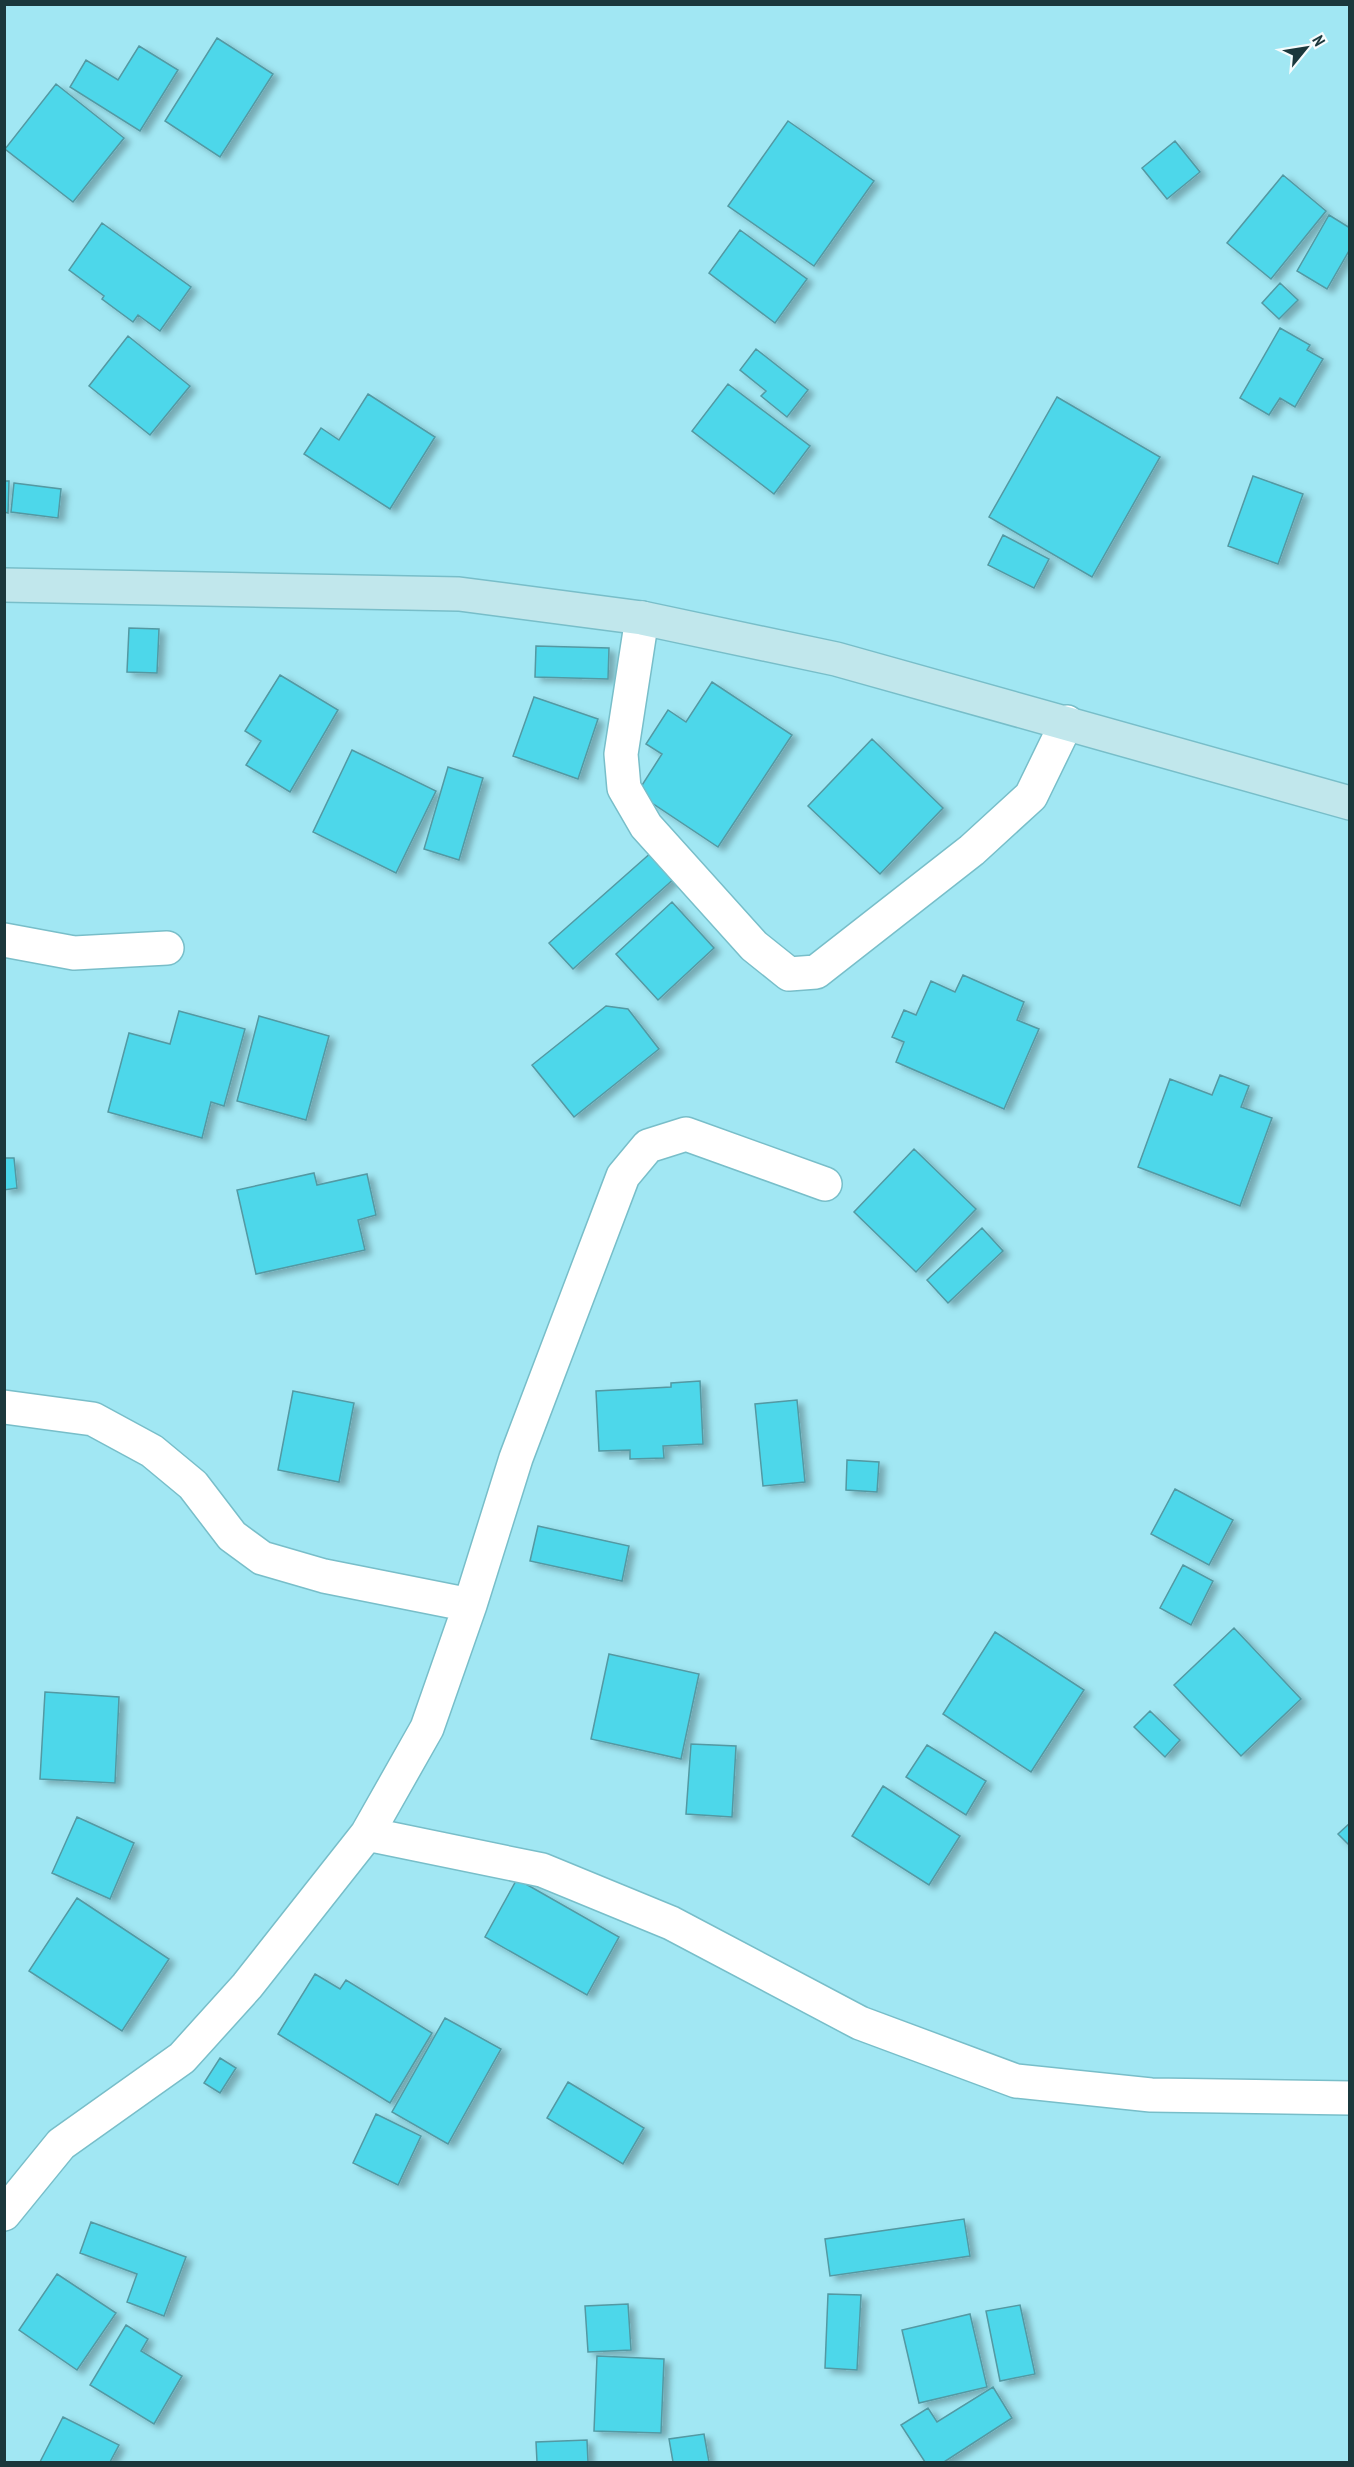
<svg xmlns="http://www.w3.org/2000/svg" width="1354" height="2467" font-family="'PT Sans Narrow',sans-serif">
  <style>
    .building { fill: #4ed7ea; stroke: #5399a3; stroke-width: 1.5; filter: url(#shadow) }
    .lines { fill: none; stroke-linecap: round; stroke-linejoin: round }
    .minor-casing { stroke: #78bec9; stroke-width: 36 }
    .secondary-casing { stroke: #78bec9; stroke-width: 36 }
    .minor { stroke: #fff; stroke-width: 33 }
    .secondary { stroke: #c1e7ec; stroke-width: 33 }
  </style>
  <defs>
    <filter id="shadow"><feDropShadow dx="6" dy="4" stdDeviation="3" flood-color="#0004"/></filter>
  </defs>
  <rect width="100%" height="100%" fill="#a1e7f3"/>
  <!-- building -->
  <path class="building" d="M217 38 273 74 220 157 165 121Z
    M139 46 178 70 140 131 70 87 86 60 118 80Z
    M56 84 124 138 73 202 5 149Z
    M788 121 874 181 814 266 728 206Z
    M1175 141 1200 172 1167 199 1142 168Z
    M1283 175 1326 211 1271 279 1227 243Z
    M1329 215 1350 228V249L1327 289 1297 271Z
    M102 223 191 287 160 331 138 315 133 322 102 299 104 296 69 270Z
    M740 230 807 279 775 323 709 273Z
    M1280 283 1298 300 1279 319 1262 303Z
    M1280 328 1310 345 1307 350 1323 359 1295 407 1280 398 1269 415 1240 398Z
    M128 336 190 386 150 435 89 386Z
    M756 349 808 390 787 417 761 396 766 391 740 370Z
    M728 384 810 446 774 494 692 431Z
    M368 394 435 437 390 509 304 454 321 428 339 440Z
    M1057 397 1160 457 1092 577 989 517Z
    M1253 476 1303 494 1278 564 1228 546Z
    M4 481H9L8 513 4 512Z
    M14 483 61 489 58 518 11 512Z
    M1003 535 1049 559 1034 588 988 565Z
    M129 628 159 629 157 673 127 672Z
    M536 646 609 648 608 679 535 677Z
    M280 675 338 710 290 792 246 765 261 741 245 731Z
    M712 682 792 735 718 847 637 793 662 754 646 744 668 710 686 722Z
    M534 697 598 719 578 779 513 756Z
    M872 739 943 808 880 874 808 806Z
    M352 750 436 791 396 873 313 832Z
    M448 767 483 778 459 860 424 849Z
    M653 851 676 877 573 969 549 943Z
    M672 902 714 948 658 1000 616 954Z
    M963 975 1024 1002 1017 1020 1039 1029 1004 1109 896 1062 904 1042 892 1037 904 1010 916 1015 931 981 955 992Z
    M606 1006 628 1009 659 1049 574 1117 532 1065Z
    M179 1011 245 1029 224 1106 211 1102 202 1138 108 1112 129 1033 170 1044Z
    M259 1016 329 1036 306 1120 237 1101Z
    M1220 1075 1249 1086 1241 1107 1272 1118 1240 1206 1138 1167 1170 1079 1212 1095Z
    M914 1149 976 1209 916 1272 854 1212Z
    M4 1158H14L17 1188 4 1190Z
    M314 1173 317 1185 367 1174 376 1215 358 1220 365 1250 256 1274 237 1190Z
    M982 1228 1003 1251 948 1303 927 1280Z
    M700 1381 703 1444 663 1446 664 1458 630 1459V1450L599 1451 596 1391 671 1387V1383Z
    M293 1391 354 1403 339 1482 278 1470Z
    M797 1400 805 1482 763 1486 755 1404Z
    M847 1460 879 1462 877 1492 846 1490Z
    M1175 1489 1233 1520 1209 1565 1151 1534Z
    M538 1526 629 1546 622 1581 530 1561Z
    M1183 1565 1213 1581 1191 1625 1160 1608Z
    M1234 1628 1301 1699 1241 1756 1174 1685Z
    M995 1632 1084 1690 1031 1772 943 1714Z
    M609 1654 699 1674 681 1759 591 1739Z
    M45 1692 119 1697 115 1783 40 1779Z
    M1150 1711 1180 1740 1165 1757 1134 1727Z
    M691 1744 736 1746 732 1817 686 1814Z
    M927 1745 986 1781 966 1815 906 1777Z
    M883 1786 960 1836 929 1885 852 1836Z
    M77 1817 134 1843 110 1899 52 1873Z
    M1350 1823V1846L1338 1834Z
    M517 1879 619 1937 587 1995 485 1937Z
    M77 1898 169 1959 122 2031 29 1971Z
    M315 1974 340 1989 346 1980 432 2033 390 2103 278 2034Z
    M445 2018 501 2049 448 2144 392 2112Z
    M220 2058 236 2068 220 2093 204 2083Z
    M568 2082 644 2128 623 2164 547 2118Z
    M376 2114 421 2136 398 2185 353 2163Z
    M964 2219 970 2256 830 2276 825 2239Z
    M91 2222 186 2257 164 2316 127 2302 137 2274 80 2253Z
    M57 2274 116 2313 77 2370 19 2330Z
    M828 2294 861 2295 857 2370 825 2368Z
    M628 2304 631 2350 588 2352 585 2306Z
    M1020 2305 1035 2374 1000 2381 986 2311Z
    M970 2314 987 2387 919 2403 902 2330Z
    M126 2325 148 2339 141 2351 182 2376 154 2424 90 2385Z
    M597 2356 664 2359 661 2433 594 2431Z
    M993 2387 1012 2418 944 2462H925L901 2425 928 2408 937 2422Z
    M63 2417 119 2445 110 2462H40Z
    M704 2434 709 2462H673L669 2439Z
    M587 2440 588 2462H537L536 2442Z"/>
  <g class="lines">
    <!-- minor casing -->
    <g class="minor-casing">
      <path id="minor" d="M642 618 621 754 624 788 646 826 754 946 789 974 816 972 972 850 1031 796 1067 722
        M4 940 74 953 167 948
        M4 1407 93 1419 152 1451 193 1485 232 1536 262 1558 324 1576 470 1605
        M367 1834 542 1870 671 1923 860 2023 1016 2081 1151 2095 1350 2098
        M4 2214 61 2144 182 2058 247 1986 367 1834 427 1728 470 1605 516 1458 623 1176 648 1146 686 1134 825 1184"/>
    </g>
    <!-- secondary casing -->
    <g class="secondary-casing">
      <path id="secondary" d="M4 585 459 594 642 618 836 659 1350 803"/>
    </g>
    <!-- minor -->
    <use href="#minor" class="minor"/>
    <!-- secondary -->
    <use href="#secondary" class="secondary"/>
  </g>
  <!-- border -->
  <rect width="1354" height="2467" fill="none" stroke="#1b383c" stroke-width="12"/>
  <!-- north arrow -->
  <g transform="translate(1306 48) rotate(60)" stroke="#f5fcfd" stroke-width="4.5" paint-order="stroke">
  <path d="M0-4.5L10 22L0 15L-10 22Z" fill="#1b383c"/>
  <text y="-9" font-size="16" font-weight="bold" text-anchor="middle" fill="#1b383c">N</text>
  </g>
</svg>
